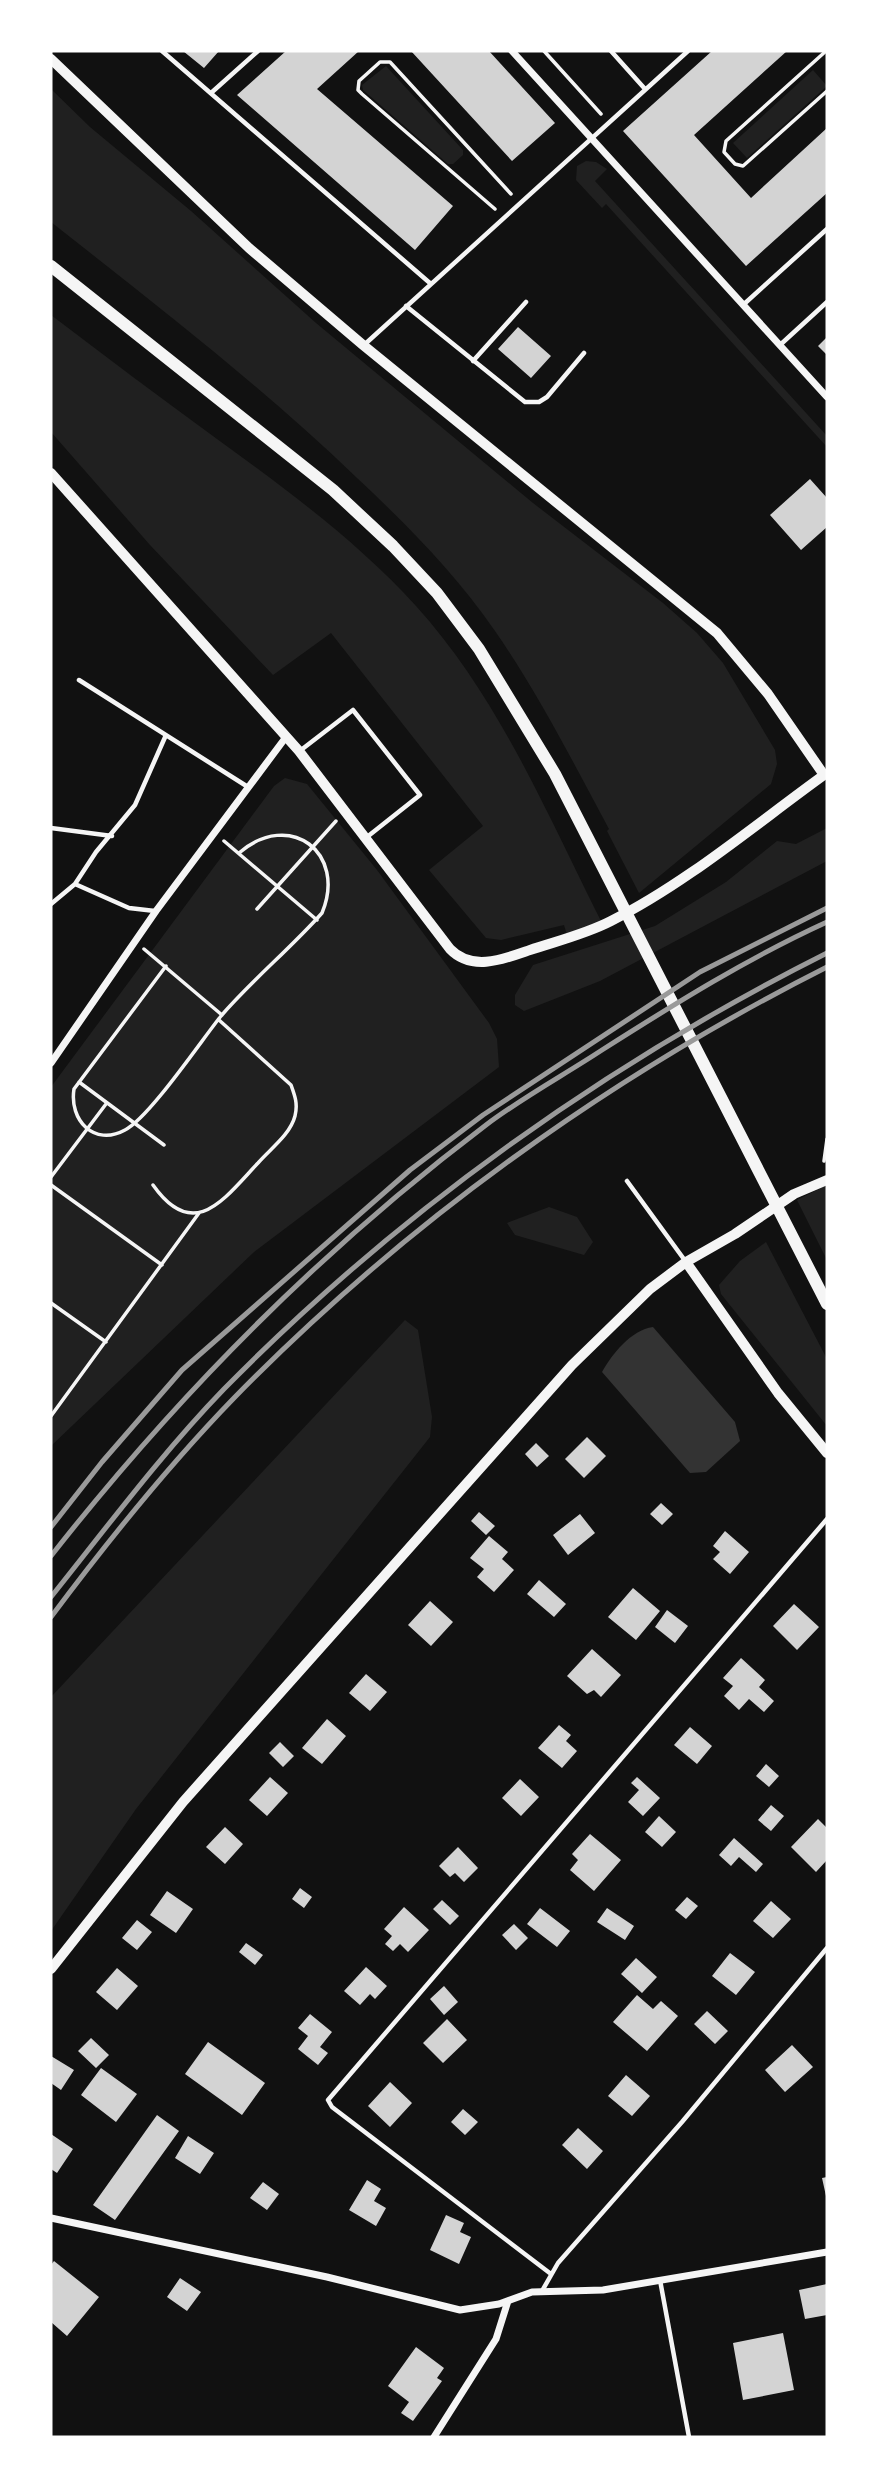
<svg xmlns="http://www.w3.org/2000/svg" width="878" height="2488" font-family="Barlow,sans-serif">
  <style>
    .green { fill: #202020 }
    .water { fill: #333 }
    .building { fill: #d3d3d3 }
    .lines { fill: none; stroke-linecap: round; stroke-linejoin: round }
    .path { stroke: #f5f5f5; stroke-width: 3.5 }
    .service { stroke: #f5f5f5; stroke-width: 4.5 }
    .minor { stroke: #f5f5f5; stroke-width: 7 }
    .tertiary { stroke: #f5f5f5; stroke-width: 10 }
    .secondary { stroke: #f5f5f5; stroke-width: 12 }
    .rail { stroke: #9a9a9a; stroke-width: 5 }
  </style>
  <rect width="100%" height="100%" fill="#111"/>
  <!-- green -->
  <path class="green" d="M386 66 463 150V155L453 164H448L363 90 362 85Z
    M813 70 827 86 747 158 733 143Z
    M51 89 90 127 191 211 316 323 533 503 663 603 697 633 723 663 775 750 777 764 771 784 639 893 607 831 609 829C573 762 538 693 495 631 456 574 406 524 356 477 260 385 155 304 51 222Z
    M586 161 596 162 607 169 595 181 827 436V447L606 204 602 208 576 180 577 166Z
    M51 315C106 357 161 398 217 439 287 490 357 541 416 606 501 700 549 819 605 929L569 942 564 925 501 940 486 938 429 870 483 826 331 633 273 675 150 545 51 432Z
    M285 778 307 784 377 870 489 1023 497 1039 499 1067 254 1252 51 1446V1087L274 786Z
    M827 828V861L600 981 524 1011 515 1005V995L533 965 655 926 726 882 777 841 796 844Z
    M827 1185V1260L797 1200Z
    M549 1207 577 1217 593 1242 584 1255 515 1235 507 1223Z
    M766 1242 827 1359V1426L721 1294 719 1285 740 1261Z
    M405 1320 418 1330 432 1417 430 1437 136 1809 51 1931V1697Z"/>
  <!-- water -->
  <path class="water" d="M653 1327 735 1422 740 1441 706 1472 690 1473 602 1372C612 1354 631 1330 653 1327Z"/>
  <!-- building -->
  <path class="building" d="M183 51H219L204 68Z
    M286 51H359L317 89 453 206 415 250 237 95Z
    M411 51H489L555 123 512 161Z
    M712 51H787L694 135 751 198 827 128V193L746 266 623 131Z
    M518 327 551 356 531 378 498 349Z
    M827 337V355L818 346Z
    M810 479 827 498V527L801 550 770 515Z
    M587 1437 606 1456 584 1478 565 1459Z
    M536 1443 549 1456 537 1467 525 1454Z
    M661 1503 673 1514 662 1525 650 1514Z
    M479 1512 495 1526 486 1535 471 1521Z
    M580 1514 595 1533 568 1555 553 1535Z
    M725 1531 749 1552 730 1574 713 1559 720 1552 713 1546Z
    M489 1536 508 1552 502 1559 514 1570 494 1592 477 1577 484 1569 470 1558Z
    M539 1580 566 1604 554 1617 527 1594Z
    M633 1588 660 1611 636 1640 608 1617Z
    M430 1601 453 1622 431 1646 408 1625Z
    M794 1604 819 1627 797 1650 773 1626Z
    M667 1610 688 1626 675 1643 655 1627Z
    M592 1649 621 1675 601 1697 594 1690 587 1694 567 1676Z
    M741 1658 765 1680 759 1687 774 1701 764 1712 749 1699 739 1710 724 1696 733 1686 723 1678Z
    M366 1674 387 1692 370 1711 349 1693Z
    M327 1719 346 1736 322 1764 302 1748Z
    M559 1725 571 1735 566 1741 577 1751 562 1768 538 1748Z
    M690 1727 712 1746 697 1764 674 1745Z
    M280 1742 294 1756 283 1767 269 1753Z
    M766 1764 779 1776 769 1787 756 1776Z
    M270 1777 288 1793 267 1816 249 1800Z
    M637 1777 660 1798 643 1816 628 1802 639 1790 631 1783Z
    M520 1779 539 1797 521 1816 502 1798Z
    M771 1805 784 1816 771 1831 758 1820Z
    M659 1816 676 1832 662 1847 645 1832Z
    M818 1819 827 1828V1860L816 1872 791 1847Z
    M225 1827 243 1844 225 1864 206 1847Z
    M590 1834 621 1860 594 1891 570 1870 578 1860 572 1854Z
    M734 1838 763 1864 756 1872 739 1857 731 1866 719 1855Z
    M458 1847 478 1868 464 1882 455 1873 450 1877 439 1866Z
    M300 1888 312 1897 304 1908 292 1899Z
    M167 1891 193 1909 176 1933 150 1915Z
    M687 1897 698 1906 686 1919 675 1910Z
    M442 1900 459 1916 450 1925 433 1909Z
    M771 1901 791 1919 773 1938 753 1921Z
    M404 1907 429 1930 408 1952 400 1944 393 1951 385 1944 392 1936 384 1929Z
    M540 1908 570 1931 557 1947 527 1924Z
    M607 1908 634 1926 625 1940 597 1922Z
    M137 1920 152 1932 137 1950 122 1938Z
    M514 1924 528 1938 516 1950 502 1935Z
    M246 1943 263 1955 255 1965 239 1952Z
    M730 1953 755 1972 736 1995 712 1976Z
    M636 1958 657 1977 642 1993 621 1974Z
    M366 1967 387 1986 375 1999 370 1994 360 2005 344 1991Z
    M117 1968 138 1986 117 2010 96 1992Z
    M444 1986 458 2002 444 2015 430 1999Z
    M637 1995 653 2009 661 2001 678 2016 647 2051 613 2022Z
    M707 2011 728 2031 715 2044 694 2024Z
    M310 2014 332 2032 320 2047 328 2053 318 2065 298 2049 308 2036 298 2028Z
    M447 2019 467 2040 443 2063 423 2043Z
    M91 2038 109 2055 96 2068 78 2051Z
    M208 2042 265 2083 242 2115 185 2074Z
    M792 2045 813 2067 785 2092 765 2070Z
    M51 2056 74 2070 61 2090 51 2083Z
    M101 2068 137 2094 116 2122 81 2095Z
    M626 2075 650 2096 632 2116 608 2096Z
    M390 2082 412 2103 390 2127 368 2106Z
    M463 2109 478 2122 465 2135 451 2122Z
    M157 2115 179 2131 115 2220 93 2205Z
    M578 2128 603 2151 587 2169 562 2145Z
    M51 2134 73 2149 57 2173 51 2169Z
    M188 2136 214 2153 200 2174 175 2158Z
    M827 2177V2196H826L822 2178Z
    M367 2180 381 2189 374 2201 386 2208 376 2226 349 2210Z
    M263 2182 279 2194 267 2210 250 2198Z
    M446 2215 464 2223 460 2232 471 2237 459 2264 430 2250Z
    M54 2261 99 2297 67 2336 51 2322V2265Z
    M180 2278 201 2292 187 2311 167 2297Z
    M827 2284V2315L805 2319 799 2290Z
    M783 2333 794 2390 743 2400 733 2343Z
    M416 2347 444 2368 437 2378 442 2381 413 2421 401 2413 409 2402 388 2386Z"/>
  <g class="lines">
    <!-- path -->
    <path class="path" d="M544 51 601 114
      M826 51 726 141 724 152 735 164 743 166 827 91
      M495 209 362 94 358 90 359 81 380 62H390L511 194
      M224 841 317 920
      M257 909 336 821
      M144 949 222 1015
      M166 966 74 1089C69 1120 94 1147 125 1130 149 1118 201 1041 221 1016 252 980 290 949 322 913 347 853 290 809 239 853
      M79 1082 164 1145
      M824 1161 827 1139
      M51 1177 106 1104
      M51 1185 162 1265
      M153 1185C194 1243 224 1199 258 1163 270 1149 290 1135 295 1116 298 1104 295 1096 291 1085L219 1020
      M51 1303 106 1342
      M51 1416 199 1213"/>
    <!-- service -->
    <path class="service" d="M162 51 431 284
      M611 51 645 89
      M211 93 258 51
      M743 305 827 229
      M406 306 525 402H539L547 397 584 353
      M364 345 688 51
      M780 345 827 302
      M473 361 526 302
      M79 680 248 787
      M301 750 353 710 420 795 367 837
      M51 828 112 836
      M75 884 129 908 155 911
      M51 904 75 884 96 852 135 805 166 735
      M627 1181 686 1262
      M551 2274 332 2107 328 2100 827 1519
      M660 2280 689 2437
      M542 2291 558 2263 682 2122 827 1948"/>
    <!-- minor -->
    <path class="minor" d="M512 51 827 397
      M51 1063 156 911 286 737
      M51 2218 327 2277 460 2310 499 2304 532 2292 603 2290 827 2252
      M434 2437 496 2339 508 2301"/>
    <!-- tertiary -->
    <path class="tertiary" d="M51 59 249 248 363 345 717 633 768 694 824 775C756 824 685 884 611 921 586 934 557 941 530 950 504 959 472 972 450 949L299 751 51 473
      M686 1262 778 1393 827 1453
      M51 1969 183 1802 572 1365 650 1289 686 1262 735 1234 794 1194 827 1180"/>
    <!-- secondary -->
    <path class="secondary" d="M51 266 333 490 393 546 437 593 479 649 555 774 827 1304"/>
    <!-- rail -->
    <path class="rail" d="M51 1527 102 1462 182 1370 410 1170 483 1115 700 972 827 908
      M51 1556C178 1394 322 1249 486 1125 523 1097 564 1075 602 1050 676 1003 748 958 827 922
      M51 1597C107 1527 162 1453 224 1389 398 1212 606 1064 827 953
      M51 1617C107 1542 168 1466 234 1398 405 1223 609 1077 827 967"/>
  </g>
  <!-- border -->
  <rect width="878" height="2488" fill="none" stroke="#ffffff" stroke-width="105"/>
</svg>
